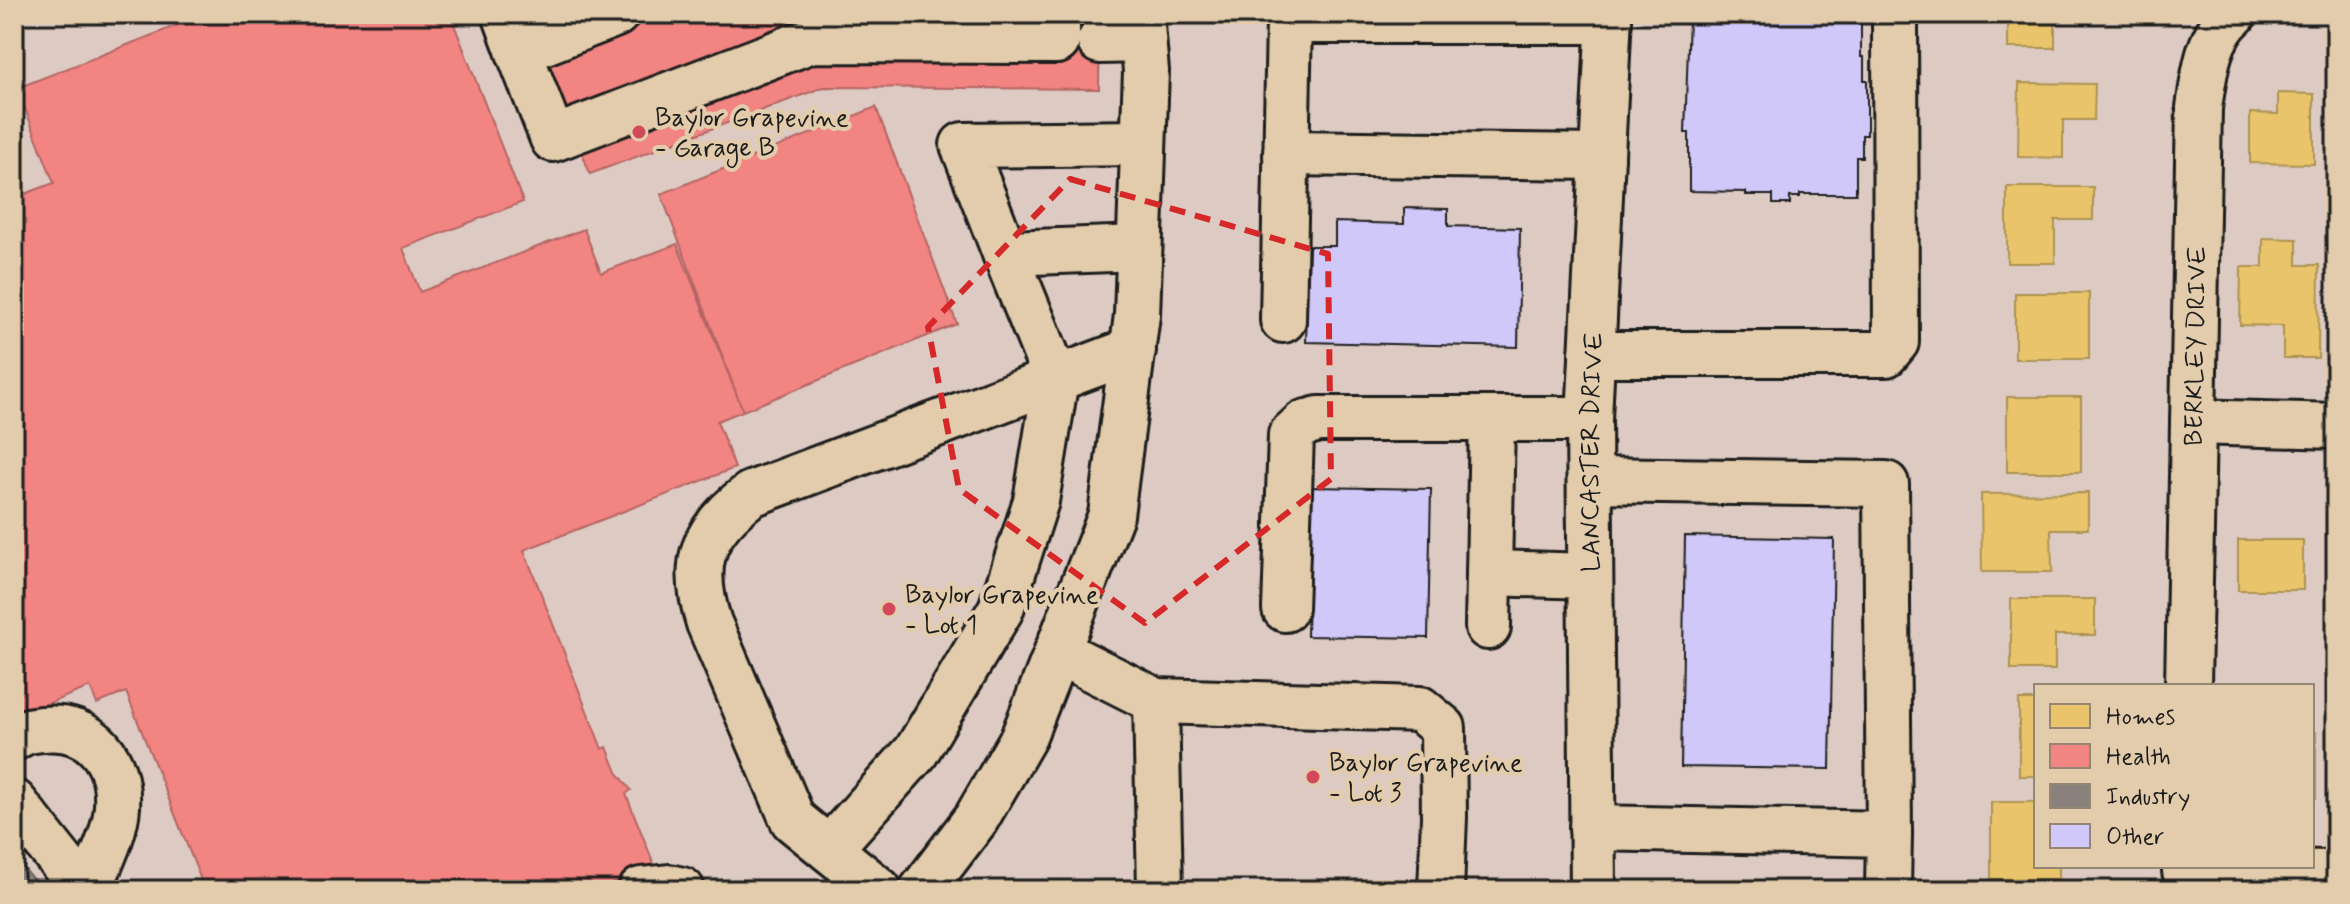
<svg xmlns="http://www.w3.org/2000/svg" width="2350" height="904" font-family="Mynerve,sans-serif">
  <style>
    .homes { fill: #e9c46a; stroke: #ac9253; stroke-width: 2 }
    .health { fill: #f28482; stroke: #b26563; stroke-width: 2 }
    .industry { fill: #8a817c; stroke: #69635f; stroke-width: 2 }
    .building { fill: #d1c8fa; stroke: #1c1c1c; stroke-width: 2 }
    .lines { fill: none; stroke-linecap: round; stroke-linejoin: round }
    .minor-casing { stroke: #1c1c1c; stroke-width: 50 }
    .minor { stroke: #e2ccab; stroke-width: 44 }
    .marked { fill: none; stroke: #d62828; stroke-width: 6; stroke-dasharray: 16 10; stroke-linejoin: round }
    .poi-dot { fill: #d1495b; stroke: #e2ccab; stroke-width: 3 }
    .labels { text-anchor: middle; stroke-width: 8; stroke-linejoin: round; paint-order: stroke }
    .poi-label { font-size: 26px; fill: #1c1c1c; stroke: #e2ccab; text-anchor: start }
    .street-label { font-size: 26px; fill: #1c1c1c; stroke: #e2ccab }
  </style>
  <rect width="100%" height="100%" fill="#ddcbc3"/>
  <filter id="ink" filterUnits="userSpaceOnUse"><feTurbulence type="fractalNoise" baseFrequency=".0125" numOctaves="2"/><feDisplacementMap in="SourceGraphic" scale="16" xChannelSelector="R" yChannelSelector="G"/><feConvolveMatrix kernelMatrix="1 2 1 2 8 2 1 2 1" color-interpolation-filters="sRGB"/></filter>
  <g filter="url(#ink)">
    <!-- homes -->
    <path class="homes" d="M2008 14H2055V48H2008Z
      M2019 83 2095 84 2094 120H2063V158L2018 157Z
      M2278 93 2314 94V164L2250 163V113L2278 114Z
      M2007 187H2093V220H2055V263H2007Z
      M2263 238 2297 239V265H2319L2318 358H2283V326L2240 325 2241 267H2263Z
      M2015 293H2089V359H2015Z
      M2007 397H2081V472H2007Z
      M2088 493V529H2051L2052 572H1982L1981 494Z
      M2238 540H2303V590H2238Z
      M2011 599H2095V635H2055V670H2011Z
      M2019 700H2036V776H2019Z
      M2312 732H2316V798H2312Z
      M1991 802H2036V866H2059V879H1991Z"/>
    <!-- health -->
    <path class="health" d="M206 14H450L523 202 403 248 420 292 584 229 601 273 677 244 743 411 717 421 735 468 524 550 602 749 607 747 617 772 631 790 626 794 655 867 596 890H205L126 692 97 704 90 687 14 717V198L54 183 17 88Z
      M530 14H1100L1099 89 824 87 590 174Z
      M876 107 957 324 743 411 661 194Z"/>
    <!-- industry -->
    <path class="industry" d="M14 855 41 890H14Z"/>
    <!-- building -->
    <path class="building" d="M1747 15 1861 19V57H1864V80H1867V135H1862V157H1856V194H1800V197H1790V204H1773V195H1746V192L1689 191V133H1685L1689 18H1747Z
      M1404 208 1448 209V226L1520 228 1518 347 1306 342 1309 246H1335V222L1404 224Z
      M1310 487 1431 489 1428 638 1307 636Z
      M1685 536 1834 539 1830 769 1681 767Z"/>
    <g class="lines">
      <!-- minor casing -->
      <g class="minor-casing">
        <g id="minor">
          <path d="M505 14 519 52 616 14"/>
          <path d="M1289 14V21H1609"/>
          <path d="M1100 41 1143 40"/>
          <path d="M519 52 553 139 812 40 1057 41V14"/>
          <path d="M1286 153 1602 157"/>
          <path d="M1139 248 1005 253 963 145 1143 143"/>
          <path d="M1283 320 1289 21"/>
          <path d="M1592 354H1886L1896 342 1895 14"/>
          <path d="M2193 422 2336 426"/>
          <path d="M1590 480 1886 484 1889 834 1592 828"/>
          <path d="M1489 573 1590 576"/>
          <path d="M1285 609 1291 435 1304 423 1319 419H1589"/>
          <path d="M1488 627 1492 419"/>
          <path d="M1057 651 1156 701 1420 709 1443 728 1444 817 1441 890"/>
          <path id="s1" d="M2188 686 2199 108C2204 75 2207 37 2234 14"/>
          <path d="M1156 701 1160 890"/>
          <path d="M14 738C24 731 31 730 43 729 92 724 120 760 117 807 115 835 99 864 89 890"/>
          <path d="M14 802 84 890"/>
          <path d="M829 849 916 752 1001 609 1036 501 1056 379 1005 253"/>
          <path d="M2185 871 2336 873"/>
          <path d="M641 890 669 887 682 890"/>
          <path d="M879 890 793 820 709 623C690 564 701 531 751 494L1133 350"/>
          <path d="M922 890 976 819 1023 738 1111 515 1137 315 1146 71 1141 14"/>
          <path id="s2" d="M1593 890 1589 419 1609 14"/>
          <path d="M1888 890 1889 834"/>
        </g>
      </g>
      <!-- minor -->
      <use href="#minor" class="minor"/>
    </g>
  </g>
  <!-- marked area -->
  <path class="marked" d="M1070 179 1328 254 1331 479 1145 623 959 489 928 327Z"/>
  <!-- markers -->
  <g class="poi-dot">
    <circle cx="639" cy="132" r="8"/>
    <circle cx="889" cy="609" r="8"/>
    <circle cx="1313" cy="777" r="8"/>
  </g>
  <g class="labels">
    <!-- poi labels -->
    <g class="poi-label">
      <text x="655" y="126">Baylor Grapevine<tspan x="655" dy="30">- Garage B</tspan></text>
      <text x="905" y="603">Baylor Grapevine<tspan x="905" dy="30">- Lot 1</tspan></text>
      <text x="1329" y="771">Baylor Grapevine<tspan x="1329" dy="30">- Lot 3</tspan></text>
    </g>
    <!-- street labels -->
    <g class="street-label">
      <text dy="9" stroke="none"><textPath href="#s1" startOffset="340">BERKLEY DRIVE</textPath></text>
      <text dy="9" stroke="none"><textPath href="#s2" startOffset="438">LANCASTER DRIVE</textPath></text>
    </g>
  </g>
  <!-- margin -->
  <rect width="2350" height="904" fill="none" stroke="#e2ccab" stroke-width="48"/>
  <rect x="24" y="24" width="2302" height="856" fill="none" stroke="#1c1c1c" stroke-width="3" filter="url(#ink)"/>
  <!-- legend -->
  <rect x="2034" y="684" width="280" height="184" fill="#e2ccab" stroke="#938672" stroke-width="2"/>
  <rect x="2050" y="704" width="40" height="24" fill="#e9c46a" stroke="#938672" stroke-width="2"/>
  <text x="2106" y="724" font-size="24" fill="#1c1c1c">Homes</text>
  <rect x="2050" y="744" width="40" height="24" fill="#f28482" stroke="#938672" stroke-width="2"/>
  <text x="2106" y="764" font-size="24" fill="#1c1c1c">Health</text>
  <rect x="2050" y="784" width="40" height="24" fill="#8a817c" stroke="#938672" stroke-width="2"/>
  <text x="2106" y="804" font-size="24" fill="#1c1c1c">Industry</text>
  <rect x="2050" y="824" width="40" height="24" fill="#d1c8fa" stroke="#938672" stroke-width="2"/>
  <text x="2106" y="844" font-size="24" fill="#1c1c1c">Other</text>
</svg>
